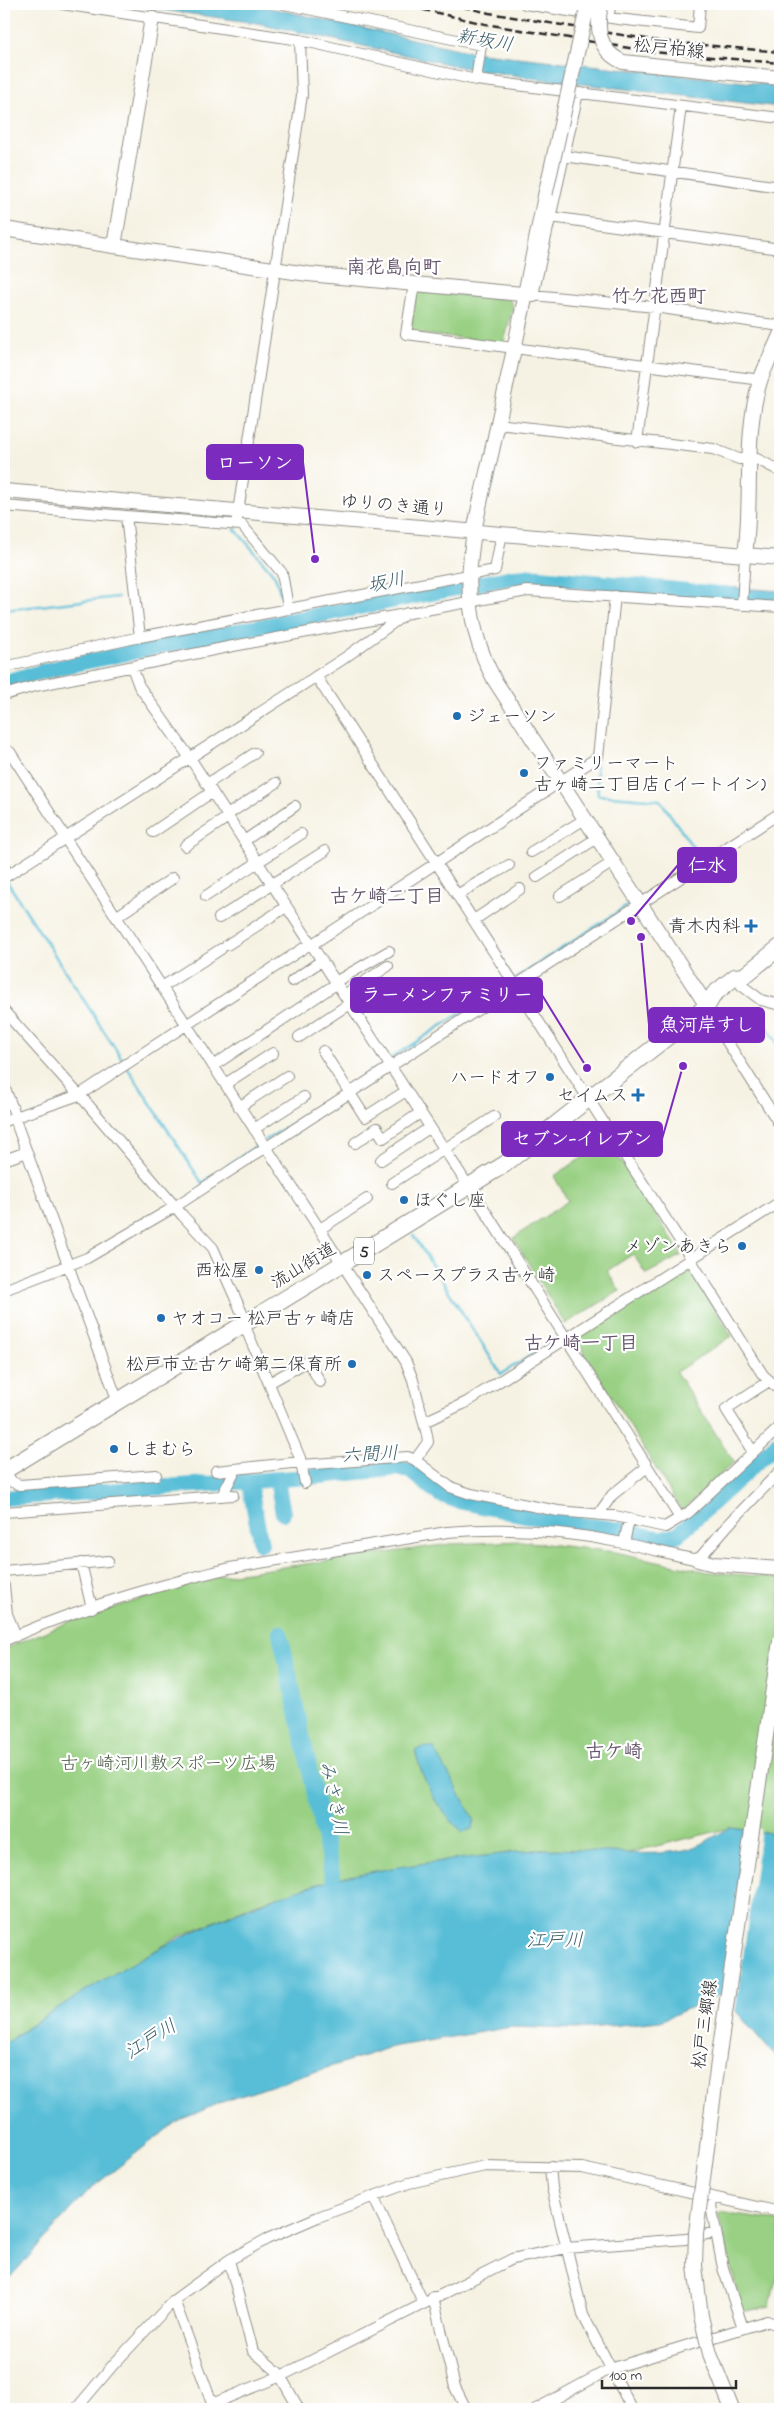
<svg xmlns="http://www.w3.org/2000/svg" width="784" height="2413" font-family="'Indie Flower','Klee One',sans-serif">
  <style>
    .green { fill: #99d083; stroke: #627e57 }
    .water { fill: #59bed7; stroke: #427481 }
    .pier { fill: #f6f2e3 }
    .lines { fill: none; stroke-linecap: round; stroke-linejoin: round }
    .stream { stroke: #59bed7; stroke-width: 2.5 }
    .river { stroke: #59bed7; stroke-width: 16 }
    .street-casing { stroke: #908e87; stroke-width: 12 }
    .secondary-casing { stroke: #908e87; stroke-width: 16 }
    .primary-casing { stroke: #908e87; stroke-width: 18 }
    .street { stroke: #fff; stroke-width: 10 }
    .secondary { stroke: #fff; stroke-width: 14 }
    .primary { stroke: #fff; stroke-width: 16 }
    .rail { stroke: #2b2b2b; stroke-width: 2.5; stroke-dasharray: 8 4; stroke-linecap: butt }
    .secondary-bridge-casing { stroke: #908e87; stroke-width: 16; stroke-linecap: butt }
    .secondary-bridge { stroke: #fff; stroke-width: 14 }
    .poi-dot { fill: #1f6fb2; stroke: #fff; stroke-width: 2 }
    .labels { text-anchor: middle; stroke-width: 4.5; stroke-linejoin: round; paint-order: stroke }
    .shield { fill: #fff; stroke: #6b6b6b; stroke-width: 1 }
    .shield-label { font-size: 16px; font-weight: bold; fill: #2b2b2b }
    .street-label { font-size: 18px; fill: #2b2b2b; stroke: #fff }
    .poi-label { font-size: 18px; fill: #2b2b2b; stroke: #fff; text-anchor: start }
    .park-label { font-size: 18px; fill: #4c5d45; stroke: #fff }
    .water-label { font-size: 19px; font-style: italic; fill: #3b5e67; stroke: #fff }
    .neighbourhood-label { font-size: 19px; font-weight: bold; fill: #64546b; stroke: #fff }
    .leader { fill: none; stroke: #7b2cbf; stroke-width: 2 }
    .callout-dot { fill: #7b2cbf; stroke: #fff; stroke-width: 2 }
    .callout { fill: #7b2cbf; stroke: #7b2cbf; stroke-width: 2 }
    .callout-label { font-size: 19px; text-anchor: middle; font-weight: bold; fill: #fff }
  </style>
  <rect width="100%" height="100%" fill="#fff"/>
  <filter id="ink" filterUnits="userSpaceOnUse"><feTurbulence type="fractalNoise" baseFrequency=".02" numOctaves="2"/><feDisplacementMap in="SourceGraphic" scale="10" xChannelSelector="R" yChannelSelector="G"/><feConvolveMatrix kernelMatrix="1 2 1 2 8 2 1 2 1" color-interpolation-filters="sRGB"/></filter>
  <filter id="wash" filterUnits="userSpaceOnUse"><feTurbulence type="fractalNoise" baseFrequency=".0096" numOctaves="4" result="noise"/><feDisplacementMap in="SourceGraphic" scale="20" xChannelSelector="R" yChannelSelector="G"/><feGaussianBlur stdDeviation="1.12" result="paint"/><feColorMatrix in="noise" values="0 0 0 0 0 0 0 0 0 0 0 0 0 0 0 0 0 1.4 0 .05"/><feComposite in="paint" operator="in"/></filter>
  <g filter="url(#wash)">
    <rect width="100%" height="100%" fill="#f6f2e3"/>
    <!-- green -->
    <path class="green" d="M418 291 509 299 513 306 504 343 413 333 411 328 416 294Z
      M608 1141 682 1255 646 1274 633 1254 607 1271 620 1291 565 1324 513 1238 568 1201 554 1176Z
      M689 1266 732 1336 676 1372 734 1462 682 1511 575 1337Z
      M521 1541 615 1552 709 1572 780 1578V1834L730 1828 620 1855 544 1849 422 1864 322 1883 255 1904 178 1937 44 2016 4 2044V1649L66 1623 211 1577 450 1544Z
      M718 2213 780 2221V2261L770 2306 742 2312Z"/>
    <!-- water -->
    <path class="water" d="M118 4H252L472 52 780 86V107L539 79 461 67 257 23Z
      M708 586 780 591V604L707 601Z
      M423 1747 434 1748 474 1819 472 1829 463 1832C436 1809 425 1785 415 1751Z
      M730 1828 780 1834V2062L721 1994 660 2021 578 2029 512 2027 391 2047 219 2103 176 2122 89 2190 4 2284V2044C102 1976 206 1916 321 1883 387 1865 457 1860 525 1851 578 1844 631 1860 684 1850 699 1847 716 1835 730 1828Z"/>
    <!-- pier -->
    <path class="pier" d="M748 1828 761 1829 735 2013 723 2000Z"/>
    <g class="lines">
      <!-- stream -->
      <path class="stream" d="M235 529 275 576 281 595
        M4 610 118 597
        M287 612 290 621
        M596 765 598 795 660 800 701 859 698 861
        M8 883 124 1062
        M642 897 664 882
        M516 978 633 902
        M764 1010 765 1024 780 1047
        M391 1058 508 983
        M127 1067 202 1183 261 1143
        M350 1086 381 1066
        M266 1140 345 1089
        M413 1235 501 1374 559 1338"/>
      <!-- river -->
      <path class="river" d="M4 682 60 667 161 646 513 577 529 576 730 595
        M277 1480 283 1513
        M249 1482 261 1544
        M4 1498 309 1477 399 1468 410 1471 439 1494 458 1501 554 1521 621 1530 662 1539 677 1535 780 1441
        M280 1633 338 1901"/>
    </g>
  </g>
  <g filter="url(#ink)">
    <g class="lines">
      <!-- street casing -->
      <g class="street-casing">
        <path id="street" d="M62 4 300 40 476 80 780 118
          M284 4 481 45 476 80
          M525 4 618 19 698 28 700 4
          M608 17 611 4
          M578 93 533 295 655 307 780 326
          M564 156 780 187
          M551 217 780 249
          M414 284 406 334 761 380
          M498 424 713 449 739 459H757L780 471
          M637 442 681 106
          M4 506 126 516 140 637
          M126 516 242 525 282 573 288 607
          M236 525 302 95 300 40
          M742 605 745 555
          M4 667 140 637 495 570 502 533
          M132 667 139 686 190 758 469 1187
          M316 676 691 1258
          M4 695 35 686 228 647 527 591 780 607
          M4 755 10 752 66 838
          M207 784 255 753
          M227 815 276 783
          M153 832 212 792
          M65 838 406 1362 413 1380 427 1435 428 1442 415 1460
          M244 841 295 806
          M4 842V878
          M185 846 228 817
          M531 852 585 819
          M5 877 343 659 407 613
          M537 877 597 838
          M458 895C474 883 492 876 509 865
          M206 896 301 834
          M560 896 613 862
          M116 917 173 878
          M219 918 325 851
          M474 920 520 889
          M227 945 286 907
          M311 945 598 757 615 596
          M292 981 321 961
          M335 982 389 951
          M741 985 761 1000 780 1005
          M162 987 221 949
          M344 995 388 966
          M705 1007 780 1125
          M4 1011 79 1095
          M299 1037 349 1004
          M323 1051 365 1117 406 1091
          M213 1066 336 984
          M225 1084 273 1053
          M4 1086 16 1117
          M79 1094 183 1216 213 1248 246 1322
          M239 1107 287 1076
          M14 1117 118 1402
          M4 1121 79 1095 310 944
          M254 1129 304 1097
          M355 1143 377 1128 383 1138 420 1113
          M4 1160 27 1152
          M381 1160 429 1128
          M392 1183 494 1117
          M470 1187 680 1518
          M320 1229 367 1199
          M690 1259 763 1375 780 1390
          M4 1290 87 1258 176 1206 780 813
          M244 1324 300 1458 305 1483
          M269 1383 308 1361 320 1382
          M424 1422 467 1402 780 1202
          M753 1452 726 1409 769 1381
          M302 1465 408 1457 415 1460 450 1487 471 1494 558 1511 615 1516 665 1527 688 1513 780 1427
          M5 1471 12 1482 20 1485 156 1475
          M216 1471 301 1462
          M222 1496 235 1470
          M4 1512 233 1495
          M598 1515 612 1495 647 1467
          M624 1543 629 1520
          M81 1563 92 1608
          M4 1571 108 1561
          M4 1586 7 1614 16 1636
          M4 1641C73 1609 156 1586 230 1568L447 1532C505 1527 566 1531 623 1543 648 1548 673 1555 698 1560L728 1525 780 1471
          M550 2167 552 2188 583 2315 632 2409
          M373 2196 423 2302
          M713 2199 711 2206 723 2268 743 2328
          M229 2260 253 2351 278 2372 299 2409
          M433 2297 455 2387 466 2409
          M174 2300 214 2409
          M212 2404 281 2376 512 2259 566 2248 686 2239 716 2232
          M76 2409 113 2365 174 2300 229 2260 267 2239 318 2217 409 2183 485 2166 582 2168 780 2212
          M536 2409 610 2369 767 2321 780 2326"/>
      </g>
      <!-- secondary casing -->
      <g class="secondary-casing">
        <path id="secondary" d="M152 18 114 246 308 274 533 295
          M4 229 114 246
          M525 294 545 196
          M526 294C515 345 504 396 493 446 474 532 450 598 495 681L707 1006
          M4 491 780 558
          M745 555C753 498 743 437 760 381 765 366 774 350 780 335
          M698 1560 714 1564 780 1569"/>
      </g>
      <!-- primary casing -->
      <g class="primary-casing">
        <path id="primary" d="M4 1471 505 1164 707 1006 714 994 735 977 744 976 780 947"/>
      </g>
      <!-- street -->
      <use href="#street" class="street"/>
      <!-- secondary -->
      <use href="#secondary" class="secondary"/>
      <!-- primary -->
      <use href="#primary" class="primary"/>
      <!-- rail -->
      <path class="rail" d="M399 4 485 24 653 52 780 63
        M451 4 489 13 658 41 780 52"/>
      <!-- secondary-bridge casing -->
      <g class="secondary-bridge-casing">
        <path id="secondary-bridge" d="M601 4C596 28 598 51 623 62L780 78
          M545 196 588 4
          M732 2409 710 2354 701 2316 695 2266 696 2233 719 2054 780 1641"/>
      </g>
      <!-- secondary-bridge -->
      <use href="#secondary-bridge" class="secondary-bridge"/>
    </g>
  </g>
  <!-- markers -->
  <g class="poi-dot">
    <circle cx="457" cy="716" r="5"/>
    <circle cx="524" cy="773" r="5"/>
    <path d="M748.5 918.5h5v5h5v5h-5v5h-5v-5h-5v-5h5z"/>
    <circle cx="550" cy="1077" r="5"/>
    <path d="M635.5 1087.5h5v5h5v5h-5v5h-5v-5h-5v-5h5z"/>
    <circle cx="404" cy="1200" r="5"/>
    <circle cx="742" cy="1246" r="5"/>
    <circle cx="259" cy="1270" r="5"/>
    <circle cx="367" cy="1275" r="5"/>
    <circle cx="161" cy="1318" r="5"/>
    <circle cx="352" cy="1364" r="5"/>
    <circle cx="114" cy="1449" r="5"/>
  </g>
  <g class="labels">
    <!-- shield labels -->
    <rect class="shield" x="354" y="1237.5" width="20" height="27" rx="4"/>
    <g class="shield-label">
      <text x="364" y="1257">5</text>
    </g>
    <!-- street labels -->
    <g class="street-label">
      <text transform="translate(669 48) rotate(6)" y="6">松戸柏線</text>
      <text transform="translate(394 505) rotate(5)" y="6">ゆりのき通り</text>
      <text transform="translate(303 1265) rotate(-31)" y="6">流山街道</text>
      <text transform="translate(704 2024) rotate(-82)" y="6">松戸三郷線</text>
    </g>
    <!-- poi labels -->
    <g class="poi-label">
      <text x="467" y="722">ジェーソン</text>
      <text x="534" y="769">ファミリーマート<tspan x="534" dy="21">古ヶ崎二丁目店 (イートイン)</tspan></text>
      <text x="740" y="932" text-anchor="end">青木内科</text>
      <text x="540" y="1083" text-anchor="end">ハードオフ</text>
      <text x="628" y="1101" text-anchor="end">セイムス</text>
      <text x="414" y="1206">ほぐし座</text>
      <text x="732" y="1252" text-anchor="end">メゾンあきら</text>
      <text x="249" y="1276" text-anchor="end">西松屋</text>
      <text x="377" y="1281">スペースプラス古ヶ崎</text>
      <text x="171" y="1324">ヤオコー 松戸古ヶ崎店</text>
      <text x="342" y="1370" text-anchor="end">松戸市立古ケ崎第二保育所</text>
      <text x="124" y="1455">しまむら</text>
    </g>
    <!-- park labels -->
    <g class="park-label">
      <text x="168" y="1769">古ヶ崎河川敷スポーツ広場</text>
    </g>
    <!-- water labels -->
    <g class="water-label">
      <text transform="translate(485 39) rotate(10)" y="7">新坂川</text>
      <text transform="translate(386 581) rotate(-11)" y="7">坂川</text>
      <text transform="translate(370 1453) rotate(-3)" y="7">六間川</text>
      <text transform="translate(335 1798) rotate(78)" y="7">みさき川</text>
      <text x="555" y="1946">江戸川</text>
      <text transform="translate(150 2038) rotate(-32)" y="7">江戸川</text>
    </g>
    <!-- neighbourhood labels -->
    <g class="neighbourhood-label">
      <text x="394" y="273">南花島向町</text>
      <text x="659" y="302">竹ケ花西町</text>
      <text x="387" y="902">古ケ崎二丁目</text>
      <text x="581" y="1349">古ケ崎一丁目</text>
      <text x="614" y="1757">古ケ崎</text>
    </g>
  </g>
  <!-- callouts -->
  <path class="leader" d="M315 559L303 462M631 921L678 865M587 1068L542 995M641 937L649 1025M683 1066L662 1139"/>
  <g class="callout-dot">
    <circle cx="315" cy="559" r="5"/>
    <circle cx="631" cy="921" r="5"/>
    <circle cx="587" cy="1068" r="5"/>
    <circle cx="641" cy="937" r="5"/>
    <circle cx="683" cy="1066" r="5"/>
  </g>
  <g class="callout">
    <rect x="207" y="445" width="96" height="34" rx="5"/>
    <rect x="678" y="848" width="58" height="34" rx="5"/>
    <rect x="351" y="978" width="191" height="34" rx="5"/>
    <rect x="649" y="1008" width="115" height="34" rx="5"/>
    <rect x="502" y="1122" width="160" height="34" rx="5"/>
  </g>
  <g class="callout-label">
    <text x="255" y="469">ローソン</text>
    <text x="707" y="872">仁水</text>
    <text x="447" y="1001">ラーメンファミリー</text>
    <text x="707" y="1031">魚河岸すし</text>
    <text x="582" y="1145">セブン-イレブン</text>
  </g>
  <!-- margin -->
  <rect width="784" height="2413" fill="none" stroke="#fff" stroke-width="20"/>
  <!-- scale -->
  <path d="M602 2380v8h134v-8" fill="none" stroke="#2b2b2b" stroke-width="2.5"/>
  <text x="609" y="2380" font-size="15" fill="#2b2b2b" stroke="#ffffff" stroke-width="4" paint-order="stroke">100 m</text>
</svg>
